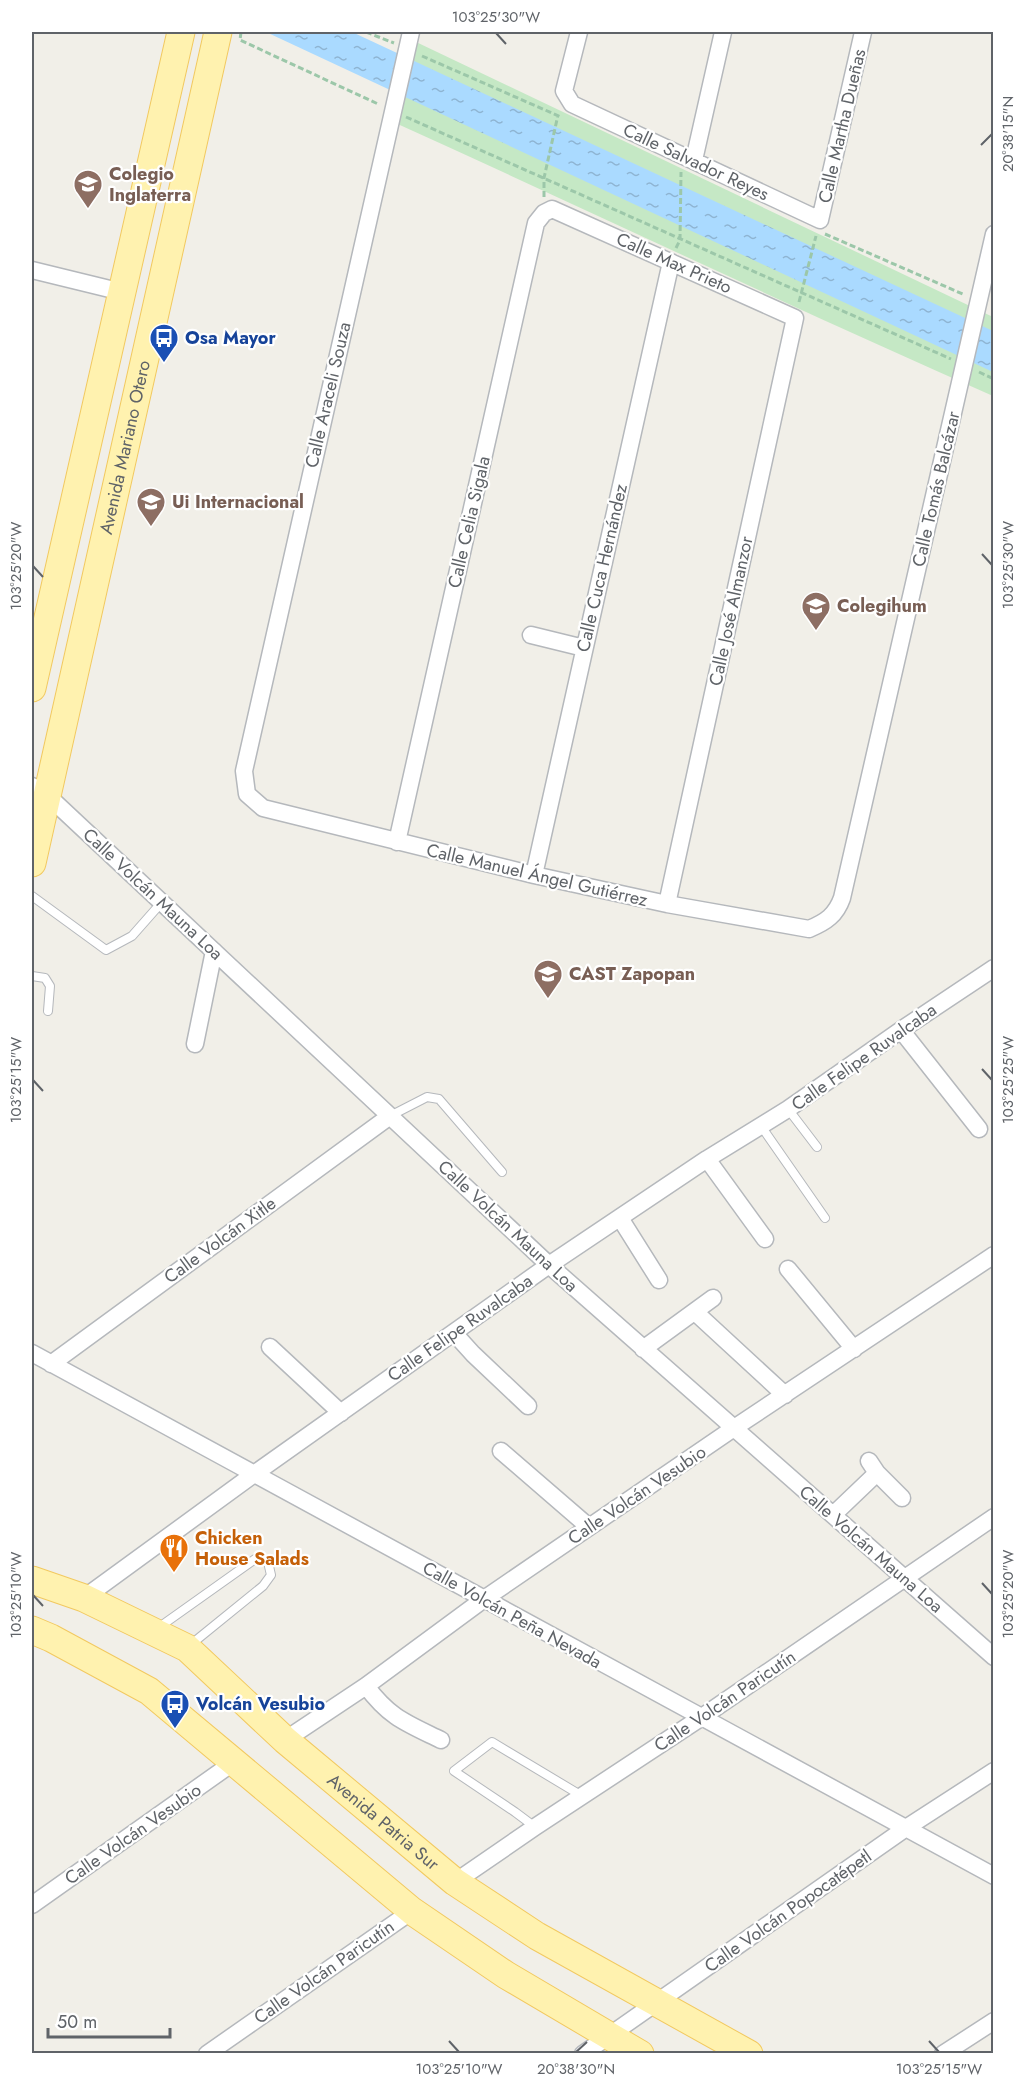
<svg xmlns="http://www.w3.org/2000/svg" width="1025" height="2085" font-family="Jost,sans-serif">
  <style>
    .park { fill: #c5e8c5 }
    .water { fill: url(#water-ripples) }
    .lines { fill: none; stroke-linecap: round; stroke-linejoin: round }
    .lane-casing { stroke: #b5b8bc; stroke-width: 10 }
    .street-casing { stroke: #b5b8bc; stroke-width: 19 }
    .primary-casing { stroke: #f2c960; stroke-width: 29 }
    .path { stroke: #9cc7a9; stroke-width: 3; stroke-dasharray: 6 3; stroke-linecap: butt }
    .lane { stroke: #fff; stroke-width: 8 }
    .street { stroke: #fff; stroke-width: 16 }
    .primary { stroke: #fff2af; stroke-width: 27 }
    .ticks { fill: none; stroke: #5f6368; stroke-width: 2 }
    .labels { text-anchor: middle; stroke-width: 4.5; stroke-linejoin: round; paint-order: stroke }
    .street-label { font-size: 18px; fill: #5f6368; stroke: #fff }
    .education-label { font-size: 18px; font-weight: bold; fill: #785e54; stroke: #fff; text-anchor: start }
    .transit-label { font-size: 18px; font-weight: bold; fill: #164399; stroke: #fff; text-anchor: start }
    .food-label { font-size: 18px; font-weight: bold; fill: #c56008; stroke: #fff; text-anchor: start }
    .neatline { fill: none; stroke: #5f6368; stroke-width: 2 }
    .ticks-label { font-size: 15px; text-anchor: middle; fill: #5f6368 }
  </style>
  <defs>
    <pattern id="water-ripples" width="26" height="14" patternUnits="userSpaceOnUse" patternTransform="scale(1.5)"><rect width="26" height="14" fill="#aadaff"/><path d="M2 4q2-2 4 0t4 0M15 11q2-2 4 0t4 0" fill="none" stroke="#8eb4d2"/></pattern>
  </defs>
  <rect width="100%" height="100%" fill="#f1efe8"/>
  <!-- park -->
  <path class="park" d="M414 41 993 317V396C791 307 592 212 391 121Z"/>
  <!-- water -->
  <path class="water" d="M266 32H352L993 331V372Z"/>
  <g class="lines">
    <!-- lane casing -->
    <g class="lane-casing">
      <path id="lane" d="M32 896 106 950 132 936 162 902
        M32 976 45 978 50 986 48 1011
        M788 1109 817 1147
        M390 1116 427 1097 439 1099 502 1172
        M761 1126 825 1218
        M158 1628 255 1559 268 1562 271 1575 263 1586 189 1646
        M535 1827 515 1812 454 1771 492 1742 582 1796"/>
    </g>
    <!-- street casing -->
    <g class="street-casing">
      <path id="street" d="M411 32 244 771 247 794 263 808 534 875 667 904 809 929C826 922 836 915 842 898L994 234
        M579 32 564 91 572 104 820 220 863 32
        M694 160 723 32
        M32 270 122 292
        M531 635 584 648
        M32 786 46 794 549 1265 994 1657
        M397 842 536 223 544 213 552 209 795 318 667 904
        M534 875 671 262
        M901 1030 979 1129
        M195 1044 214 951
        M707 1159 765 1239
        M620 1218 659 1280
        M788 1269 854 1349
        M695 1312 785 1395
        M454 1333 473 1354 528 1406
        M270 1347 341 1413
        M643 1349 713 1298
        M32 1353 994 1876
        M51 1364 390 1116
        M501 1451 589 1527
        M869 1461 877 1473 902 1498
        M833 1515 877 1473
        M84 1598 254 1474 549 1265 707 1159 788 1109 901 1030 994 968
        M366 1686C390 1718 406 1723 441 1740
        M285 1740 366 1686 484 1599 734 1428 994 1255
        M455 1882 535 1827 702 1717 994 1517
        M32 1905 234 1762
        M207 2054 412 1911
        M583 2054 906 1828 994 1771
        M943 2054 994 2021"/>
    </g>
    <!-- primary casing -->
    <g class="primary-casing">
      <g id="primary">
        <path d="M32 688 181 32"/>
        <path id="s1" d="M32 863 218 32"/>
        <path id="s2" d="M32 1580 84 1598 187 1648 285 1740 455 1882 537 1936 749 2054"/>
        <path d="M32 1630 51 1638 149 1691 412 1911 506 1975 640 2054"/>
      </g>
    </g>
    <!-- path -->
    <path class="path" d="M241 32 240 40 378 104
      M366 32 394 43
      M422 56 561 117
      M406 117 951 359
      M544 197V178L558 115
      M825 234 965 295
      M676 248 680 240 681 172
      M799 302 816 236
      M979 372 994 379"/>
    <!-- lane -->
    <use href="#lane" class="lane"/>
    <!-- street -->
    <use href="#street" class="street"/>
    <!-- primary -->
    <use href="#primary" class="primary"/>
  </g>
  <!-- ticks -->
  <path class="ticks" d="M496 33 506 44M981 145 992 134M982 554 992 565M33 566 43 577M982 1069 992 1080M33 1080 43 1091M982 1583 992 1594M33 1595 43 1606M449 2041 459 2052M929 2041 939 2052M576 2052 587 2042"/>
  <!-- icons -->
  <defs>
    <g id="school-pin" transform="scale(1.5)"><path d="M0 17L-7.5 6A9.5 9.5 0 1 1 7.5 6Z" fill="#8d6e63" stroke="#fff"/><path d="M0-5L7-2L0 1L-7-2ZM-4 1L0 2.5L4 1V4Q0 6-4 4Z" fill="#fff"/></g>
    <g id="bus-pin" transform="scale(1.5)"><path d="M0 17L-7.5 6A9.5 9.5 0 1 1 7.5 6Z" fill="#1a4fb4" stroke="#fff"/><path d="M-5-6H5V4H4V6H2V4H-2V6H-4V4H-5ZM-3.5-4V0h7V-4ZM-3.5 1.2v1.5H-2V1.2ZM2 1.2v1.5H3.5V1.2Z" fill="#fff"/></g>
    <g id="university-pin" transform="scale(1.5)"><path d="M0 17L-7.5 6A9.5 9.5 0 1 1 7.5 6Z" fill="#8d6e63" stroke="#fff"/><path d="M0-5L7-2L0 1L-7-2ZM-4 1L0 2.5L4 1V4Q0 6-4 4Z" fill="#fff"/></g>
    <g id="restaurant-pin" transform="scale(1.5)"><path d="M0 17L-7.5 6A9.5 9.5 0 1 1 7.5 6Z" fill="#e8710a" stroke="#fff"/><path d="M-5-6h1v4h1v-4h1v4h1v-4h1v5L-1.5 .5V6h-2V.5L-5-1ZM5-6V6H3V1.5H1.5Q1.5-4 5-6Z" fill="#fff"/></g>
  </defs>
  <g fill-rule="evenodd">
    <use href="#school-pin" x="88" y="184"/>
    <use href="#bus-pin" x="164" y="338"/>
    <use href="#university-pin" x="151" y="502"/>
    <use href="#school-pin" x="816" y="606"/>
    <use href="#school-pin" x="548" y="974"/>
    <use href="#restaurant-pin" x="174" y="1548"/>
    <use href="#bus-pin" x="175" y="1704"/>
  </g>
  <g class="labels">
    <!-- street labels -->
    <g class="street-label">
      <text transform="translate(842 126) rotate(-77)" y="6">Calle Martha Dueñas</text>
      <text transform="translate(696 162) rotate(25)" y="6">Calle Salvador Reyes</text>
      <text transform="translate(674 263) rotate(24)" y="6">Calle Max Prieto</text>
      <text transform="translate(328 395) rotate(-77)" y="6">Calle Araceli Souza</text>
      <text dy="6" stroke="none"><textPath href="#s1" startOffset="426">Avenida Mariano Otero</textPath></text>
      <text transform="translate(936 489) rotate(-77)" y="6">Calle Tomás Balcázar</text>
      <text transform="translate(469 522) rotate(-77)" y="6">Calle Celia Sigala</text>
      <text transform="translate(602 568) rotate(-77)" y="6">Calle Cuca Hernández</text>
      <text transform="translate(731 611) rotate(-78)" y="6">Calle José Almanzor</text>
      <text transform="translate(537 875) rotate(13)" y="6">Calle Manuel Ángel Gutiérrez</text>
      <text transform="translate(153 894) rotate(43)" y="6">Calle Volcán Mauna Loa</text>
      <text transform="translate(864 1057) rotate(-35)" y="6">Calle Felipe Ruvalcaba</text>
      <text transform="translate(508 1226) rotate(43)" y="6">Calle Volcán Mauna Loa</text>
      <text transform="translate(220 1240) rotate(-36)" y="6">Calle Volcán Xitle</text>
      <text transform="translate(460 1328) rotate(-35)" y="6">Calle Felipe Ruvalcaba</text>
      <text transform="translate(637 1495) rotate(-34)" y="6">Calle Volcán Vesubio</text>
      <text transform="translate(871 1549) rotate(41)" y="6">Calle Volcán Mauna Loa</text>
      <text transform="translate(512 1615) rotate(29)" y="6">Calle Volcán Peña Nevada</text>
      <text transform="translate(725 1701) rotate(-34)" y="6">Calle Volcán Paricutín</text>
      <text dy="6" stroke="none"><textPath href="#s2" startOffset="432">Avenida Patria Sur</textPath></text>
      <text transform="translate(133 1834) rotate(-35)" y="6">Calle Volcán Vesubio</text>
      <text transform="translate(788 1911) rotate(-35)" y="6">Calle Volcán Popocatépetl</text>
      <text transform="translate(324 1972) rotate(-35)" y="6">Calle Volcán Paricutín</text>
    </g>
    <!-- education labels -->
    <g class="education-label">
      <text x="109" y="180">Colegio<tspan x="109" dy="21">Inglaterra</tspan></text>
      <text x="172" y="508">Ui Internacional</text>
      <text x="837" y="612">Colegihum</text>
      <text x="569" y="980">CAST Zapopan</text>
    </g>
    <!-- transit labels -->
    <g class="transit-label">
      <text x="185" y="344">Osa Mayor</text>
      <text x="196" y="1710">Volcán Vesubio</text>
    </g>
    <!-- food labels -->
    <g class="food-label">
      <text x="195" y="1544">Chicken<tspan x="195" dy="21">House Salads</tspan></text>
    </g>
  </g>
  <!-- border -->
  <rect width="1025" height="2085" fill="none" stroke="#ffffff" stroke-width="66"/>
  <!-- scale -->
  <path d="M48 2028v9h122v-9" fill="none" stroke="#5f6368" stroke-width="3"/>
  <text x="57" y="2028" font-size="18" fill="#5f6368" stroke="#ffffff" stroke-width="4.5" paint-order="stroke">50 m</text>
  <rect x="33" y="33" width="959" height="2019" class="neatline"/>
  <g class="ticks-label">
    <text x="496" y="22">103°25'30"W</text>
    <text transform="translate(1008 134) rotate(-90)" y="5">20°38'15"N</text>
    <text transform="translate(1008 565) rotate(-90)" y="5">103°25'30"W</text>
    <text transform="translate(16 566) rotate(-90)" y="5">103°25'20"W</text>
    <text transform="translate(1008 1080) rotate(-90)" y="5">103°25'25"W</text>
    <text transform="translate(16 1080) rotate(-90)" y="5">103°25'15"W</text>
    <text transform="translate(1008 1594) rotate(-90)" y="5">103°25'20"W</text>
    <text transform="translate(16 1595) rotate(-90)" y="5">103°25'10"W</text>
    <text x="459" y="2074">103°25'10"W</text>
    <text x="576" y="2074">20°38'30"N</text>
    <text x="939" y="2074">103°25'15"W</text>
  </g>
</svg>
